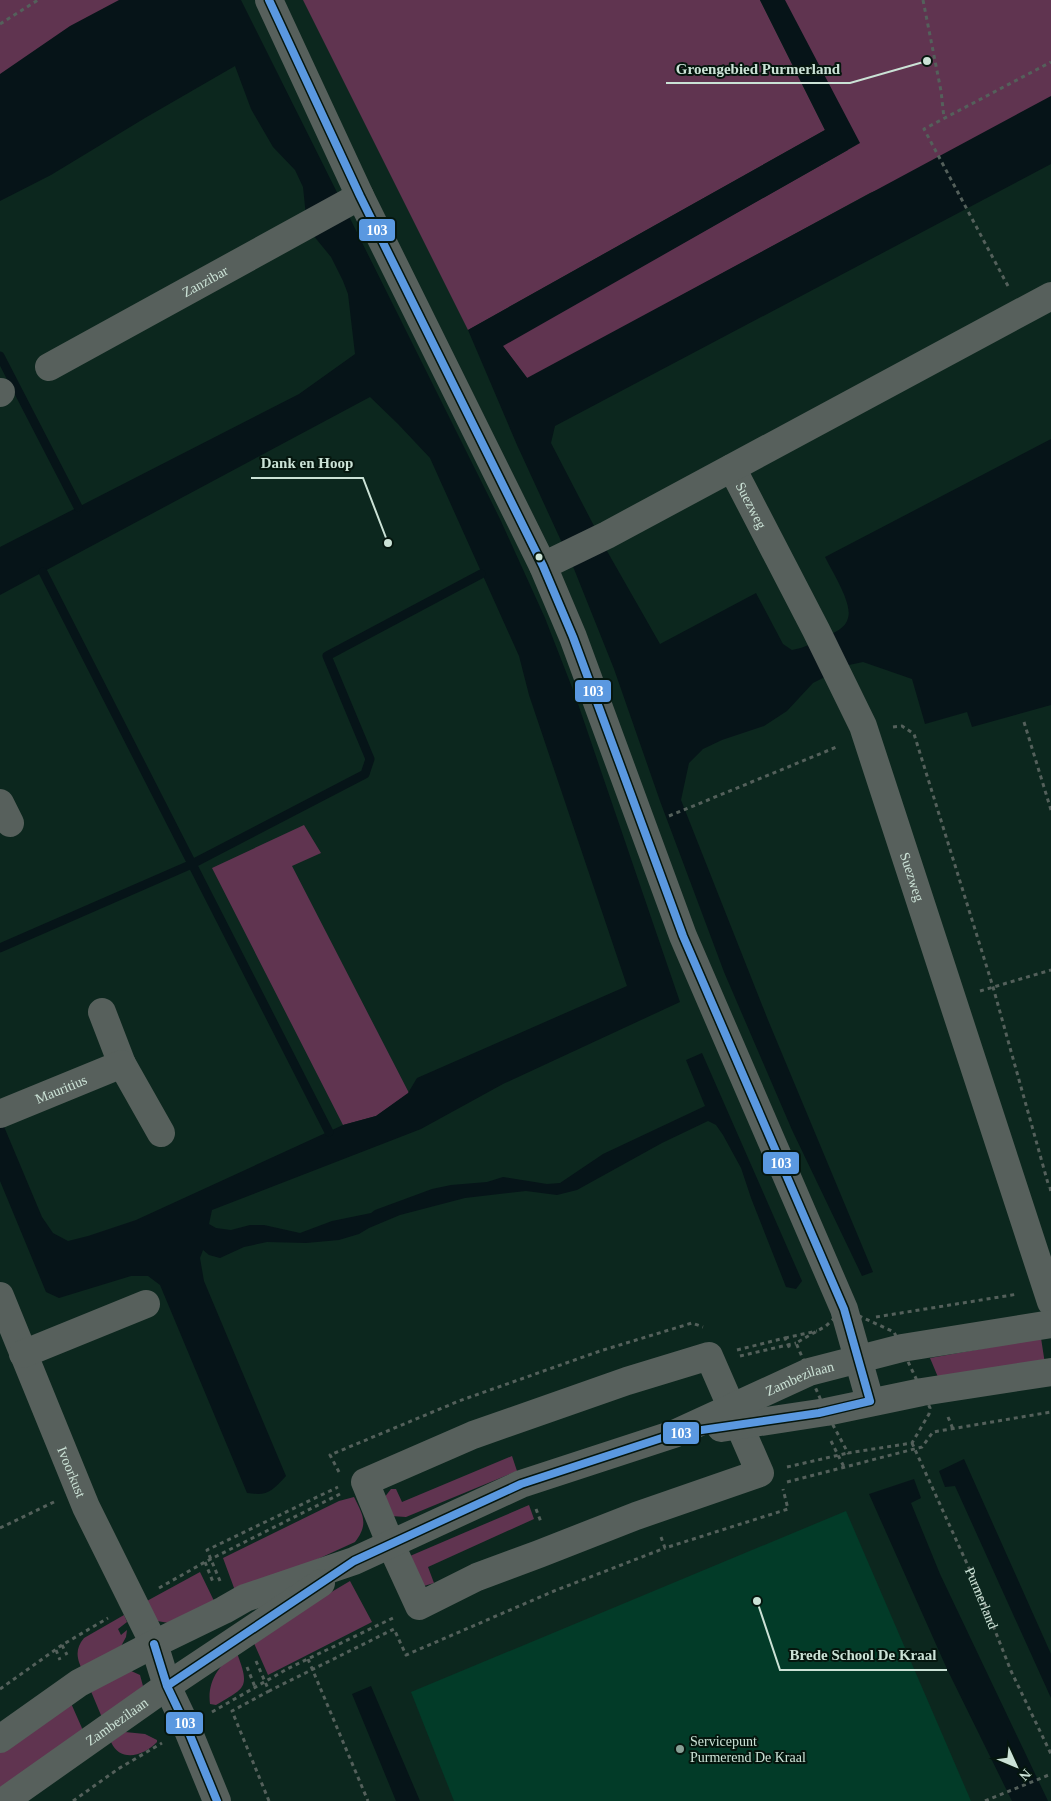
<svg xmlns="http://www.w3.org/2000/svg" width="1051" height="1801" font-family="Georgia,serif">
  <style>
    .built { fill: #023b28 }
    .green { fill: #603450 }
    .water { fill: #061418 }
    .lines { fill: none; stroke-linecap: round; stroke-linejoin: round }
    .stream { stroke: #061418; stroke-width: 9 }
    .path { stroke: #54605b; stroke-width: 3; stroke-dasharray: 4 4; stroke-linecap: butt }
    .minor { stroke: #57605c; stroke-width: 28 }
    .bus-1-casing { stroke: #05160e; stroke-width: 11 }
    .bus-1 { stroke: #5a98e0; stroke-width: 8 }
    .bus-dot { fill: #cbe2d6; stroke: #05160e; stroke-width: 2 }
    .poi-dot { fill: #88a196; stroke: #05160e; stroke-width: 2 }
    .labels { text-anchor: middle; stroke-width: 4; stroke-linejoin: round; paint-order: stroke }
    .street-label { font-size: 14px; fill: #cbe2d6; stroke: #05160e }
    .poi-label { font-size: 14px; fill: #cbe2d6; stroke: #05160e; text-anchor: start }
    .leader { fill: none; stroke: #cbe2d6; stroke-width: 2 }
    .callout-dot { fill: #cbe2d6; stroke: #05160e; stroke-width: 2 }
    .callout-label { font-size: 15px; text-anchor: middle; font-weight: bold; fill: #cbe2d6; stroke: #05160e; stroke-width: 4; stroke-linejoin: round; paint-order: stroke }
    .line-badge { stroke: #05160e; stroke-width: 2 }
    .badge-label { font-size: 14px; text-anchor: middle; font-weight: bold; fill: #fff }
  </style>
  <rect width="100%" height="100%" fill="#0c271e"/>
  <!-- built -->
  <path class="built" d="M846 1511 971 1801H454L411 1692Z"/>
  <!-- green -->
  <path class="green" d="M0 0H197L0 109Z
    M303 0H760L825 130 468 330Z
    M773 0H1051V121L870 193 528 379 502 345 848 150Z
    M304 825 321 853 292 866 409 1093 376 1116 343 1125 212 868Z
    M1041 1338 1045 1364 940 1382 930 1358Z
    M512 1456 517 1471 406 1517 391 1516 384 1498 391 1489H396L402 1502Z
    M354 1497C363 1515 369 1524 355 1542L237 1596 223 1558 339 1501Z
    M529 1505 534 1519 428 1567 434 1583 424 1586 410 1556Z
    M200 1572 216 1605 169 1623 157 1621 145 1602Z
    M350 1581 372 1622 268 1675 253 1641 301 1610Z
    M124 1615 127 1622 118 1629 121 1635 127 1630 126 1637 119 1650 84 1673C77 1660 74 1650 84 1638Z
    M237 1653C250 1688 246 1687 216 1705L210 1704C207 1682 219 1664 237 1653Z
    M129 1670 140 1675 143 1686 103 1720 90 1689Z
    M70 1701 85 1735 0 1793V1749Z
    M125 1732 145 1734 157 1740V1742C144 1756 120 1763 111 1742Z"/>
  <!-- water -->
  <path class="water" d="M119 0H241L500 519 545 618 575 695 680 1002 503 1084 421 1129 212 1210 209 1224 216 1228 231 1230 250 1225H264L300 1233 332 1221 371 1213 375 1210 432 1189 451 1185 487 1182 503 1177 547 1184 560 1183 603 1154 705 1106 686 1060 702 1053 802 1281 796 1289 786 1287 751 1198 741 1168 723 1135 716 1125 708 1121 662 1143 577 1190 557 1195 526 1191 465 1198 400 1215 369 1228 359 1234 339 1240 306 1243 267 1242 244 1247 220 1258 209 1255 203 1250 200 1258 204 1281 286 1476C271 1492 268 1496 247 1493L160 1285 148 1276H131L59 1298 46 1292 0 1181V1117L42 1217 53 1233 68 1241 88 1236 136 1220 343 1125 376 1116 408 1093 417 1078 627 986 529 695 519 656 430 458 398 424 370 397 0 595V547L299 394 355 354 348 294 343 281 331 257 313 235 306 216 303 187 295 170 273 147 251 109 235 66 145 118 51 175 0 201V74L70 26Z
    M760 0H785L860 143 503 346 527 378 1051 96V164L555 426 551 443 607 551 660 644 756 593 783 644 792 650C804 648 814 643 825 637 834 633 846 628 848 618 853 603 831 570 825 557L1051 439V705L972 727 967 712 925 724 912 679 863 662 849 665 813 683 787 711 764 726 722 740 703 749 689 763 681 800 768 1020 873 1272 862 1276 792 1130 724 972 660 801 614 669 574 569 517 445 468 330 825 130Z
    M964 1459 1051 1654V1698L955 1486 945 1487 939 1471Z
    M914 1479 921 1498 911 1503 940 1574 1048 1801H1012L947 1669 869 1494Z
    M371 1686 420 1801H396L352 1694Z"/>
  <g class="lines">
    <!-- stream -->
    <path class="stream" d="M0 356 78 507
      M43 572 329 1132
      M0 948 192 864 365 774 370 759 327 656 481 574"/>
    <!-- path -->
    <g class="path">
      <path d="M923 0 941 91 944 118"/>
      <path d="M0 24 38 0"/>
      <path d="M1008 286 924 129 1051 62"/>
      <path d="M1024 722 1051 810"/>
      <path d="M893 727 902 726 914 734 993 987 1049 1187"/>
      <path d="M669 816 839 746"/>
      <path d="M980 991 1051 970"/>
      <path d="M1050 1187 1051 1193"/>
      <path d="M844 1309 894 1332 930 1408 929 1414 912 1443 848 1453 826 1412 796 1343 826 1326Z"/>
      <path d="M876 1317 1018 1294"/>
      <path d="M785 1338 817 1331"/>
      <path d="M737 1350 785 1338 790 1349"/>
      <path d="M740 1356 796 1343"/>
      <path d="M948 1417 953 1429"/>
      <path d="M831 1441 844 1467"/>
      <path id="s1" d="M912 1443 979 1590 1011 1671 1051 1754"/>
      <path d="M787 1467 848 1453"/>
      <path d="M339 1472 330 1455 459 1401 600 1351 692 1323 703 1327"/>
      <path d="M787 1482 922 1447 933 1432 1051 1412"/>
      <path d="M536 1509 541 1522"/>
      <path d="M0 1528 54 1502"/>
      <path d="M661 1537 665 1548 788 1509 783 1489"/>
      <path d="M205 1562 213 1582"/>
      <path d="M220 1581 207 1550 338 1487"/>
      <path d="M159 1588 205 1562 340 1494"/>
      <path d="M62 1645 67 1655"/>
      <path d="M56 1650 60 1660"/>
      <path d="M308 1659 368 1801"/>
      <path d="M256 1661 269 1691 394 1629 406 1655 554 1591 665 1548"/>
      <path d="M247 1667 255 1687"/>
      <path d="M0 1689 62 1645 108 1618"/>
      <path d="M212 1712 287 1669 393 1618"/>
      <path d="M73 1801 118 1769 162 1743"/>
      <path d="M269 1801 232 1711 269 1691"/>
      <path d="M985 1801 1051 1774"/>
    </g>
    <!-- minor -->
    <g class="minor">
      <path d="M269 0 360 196 543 566 573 637 683 936 844 1309 870 1401"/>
      <path id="s2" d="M49 367 360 196"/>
      <path d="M0 393 1 392"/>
      <path id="s3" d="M732 468 816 630 863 726 1051 1302"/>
      <path d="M543 566 607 535 1051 296"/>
      <path d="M0 803 10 823"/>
      <path d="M102 1012 122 1064"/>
      <path id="s4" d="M0 1114 122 1064 161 1133"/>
      <path id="s5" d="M0 1296 86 1507 154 1644 167 1686 187 1728 217 1801"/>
      <path d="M23 1354 146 1304"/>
      <path d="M709 1356 760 1473 636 1516 539 1554 477 1577 419 1606 391 1545 365 1482 473 1435 627 1381Z"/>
      <path d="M721 1428 826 1412 922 1392 1051 1372"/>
      <path id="s6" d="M0 1739 79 1683 154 1644 224 1610 245 1598 354 1561 521 1484 674 1434 809 1372 902 1348 1051 1324"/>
      <path id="s7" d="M4 1801 167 1686 321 1583"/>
    </g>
    <!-- bus-1 casing -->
    <g class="bus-1-casing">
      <path id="bus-1" d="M269 0 360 196 543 566 573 637 683 936 844 1309 870 1401
        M154 1644 167 1686 187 1728 217 1801
        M167 1686 354 1561 521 1484 674 1434 819 1413 870 1401"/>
    </g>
    <!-- bus-1 -->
    <use href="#bus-1" class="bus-1"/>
  </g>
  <!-- markers -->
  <circle class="bus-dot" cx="539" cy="557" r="4.5"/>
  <circle class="poi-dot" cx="680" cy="1749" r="5"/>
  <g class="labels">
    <!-- street labels -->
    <g class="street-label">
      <text dy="5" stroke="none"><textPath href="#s2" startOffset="178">Zanzibar</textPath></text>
      <text dy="5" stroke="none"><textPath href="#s3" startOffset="42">Suezweg</textPath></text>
      <text dy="5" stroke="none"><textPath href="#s3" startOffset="448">Suezweg</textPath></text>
      <text dy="5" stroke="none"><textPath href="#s4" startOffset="66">Mauritius</textPath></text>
      <text dy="5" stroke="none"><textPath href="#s6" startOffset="881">Zambezilaan</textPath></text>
      <text dy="5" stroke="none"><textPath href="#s5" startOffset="190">Ivoorkust</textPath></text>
      <text dy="5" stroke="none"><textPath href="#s1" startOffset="170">Purmerland</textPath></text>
      <text dy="5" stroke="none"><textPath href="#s7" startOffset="138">Zambezilaan</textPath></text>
    </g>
    <!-- poi labels -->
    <g class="poi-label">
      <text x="690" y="1746">Servicepunt<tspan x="690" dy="16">Purmerend De Kraal</tspan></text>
    </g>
  </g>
  <!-- callouts -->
  <path class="leader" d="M927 61L850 83H666M388 543L363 478H251M757 1601L780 1670H947"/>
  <g class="callout-dot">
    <circle cx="927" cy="61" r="5"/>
    <circle cx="388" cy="543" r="5"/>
    <circle cx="757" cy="1601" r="5"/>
  </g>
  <g class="callout-label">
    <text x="758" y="74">Groengebied Purmerland</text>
    <text x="307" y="468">Dank en Hoop</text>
    <text x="863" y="1660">Brede School De Kraal</text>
  </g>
  <g class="line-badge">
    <rect x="358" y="218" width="38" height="24" rx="5" fill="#5a98e0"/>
    <rect x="574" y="679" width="38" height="24" rx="5" fill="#5a98e0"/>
    <rect x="762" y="1151" width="38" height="24" rx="5" fill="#5a98e0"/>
    <rect x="662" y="1421" width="38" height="24" rx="5" fill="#5a98e0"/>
    <rect x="165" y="1711" width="39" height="24" rx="5" fill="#5a98e0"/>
  </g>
  <g class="badge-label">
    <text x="377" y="235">103</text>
    <text x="593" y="696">103</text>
    <text x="781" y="1168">103</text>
    <text x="681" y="1438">103</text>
    <text x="185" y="1728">103</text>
  </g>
  <!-- north arrow -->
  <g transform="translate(1016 1766) rotate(134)" stroke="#05160e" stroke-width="4" paint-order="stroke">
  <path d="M0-4L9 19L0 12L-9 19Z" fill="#cbe2d6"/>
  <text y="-8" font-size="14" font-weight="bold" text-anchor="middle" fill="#cbe2d6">N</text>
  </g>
</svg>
